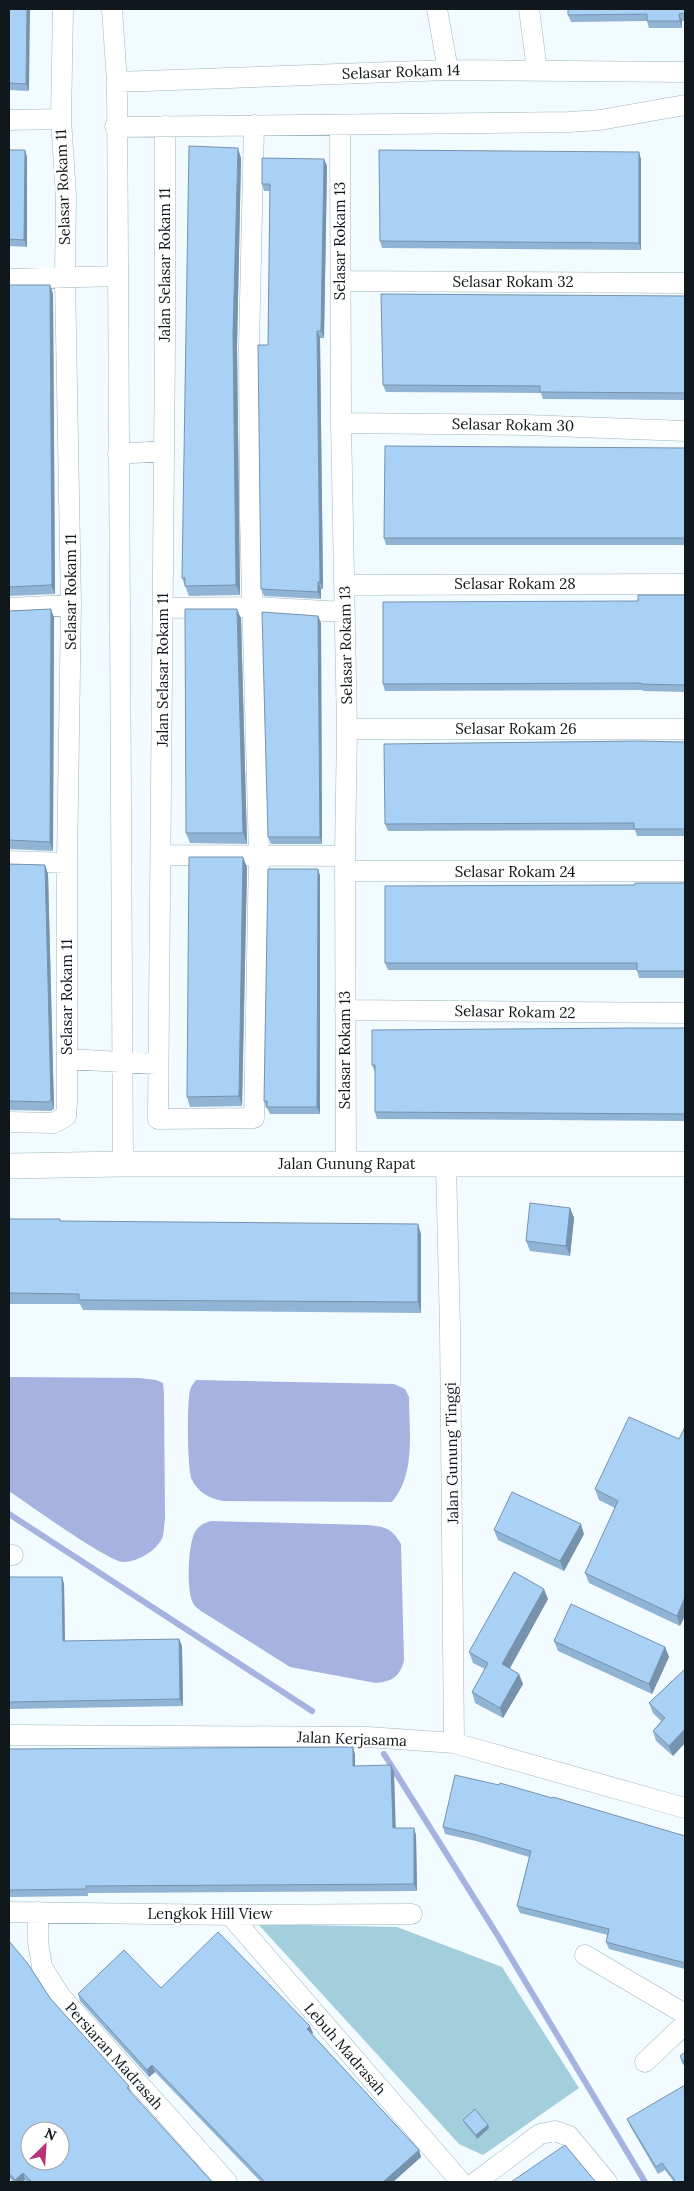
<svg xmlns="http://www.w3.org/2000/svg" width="694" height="2191" font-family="Lora,serif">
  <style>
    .green { fill: #a3cedc }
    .water { fill: #a6b2e0 }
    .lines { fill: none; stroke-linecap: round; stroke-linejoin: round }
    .stream { stroke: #a6b2e0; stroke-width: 6 }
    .minor-casing { stroke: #9fb6bd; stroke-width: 21 }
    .tertiary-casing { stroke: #9fb6bd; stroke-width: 26 }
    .minor { stroke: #fff; stroke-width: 20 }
    .tertiary { stroke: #fff; stroke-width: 25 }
    .wall { fill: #91b4d4 }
    .shaded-wall { fill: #7692ac }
    .building { fill: #a9d1f6; stroke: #7692ac; fill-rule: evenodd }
    .labels { text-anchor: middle; stroke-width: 4.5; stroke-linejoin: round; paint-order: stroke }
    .street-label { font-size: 15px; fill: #10181b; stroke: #fff }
  </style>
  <rect width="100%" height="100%" fill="#f2fbff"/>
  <!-- green -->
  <path class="green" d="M258 1924 397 1927 502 1967 579 2088 483 2155 459 2144Z"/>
  <!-- water -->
  <path class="water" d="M9 1377 139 1378 156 1380 163 1383 164 1394 165 1520C164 1525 164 1531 163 1536 158 1550 138 1562 123 1562 107 1561 27 1503 9 1491Z
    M196 1380 394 1384 405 1389 409 1397C409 1431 416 1474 392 1502L223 1501C210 1499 198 1492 192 1480 187 1469 187 1402 190 1390 191 1386 194 1383 196 1380Z
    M211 1521 367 1525C385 1527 391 1527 401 1544L404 1661C399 1677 393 1681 376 1683L290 1667 201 1611C199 1609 194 1606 193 1603 186 1590 188 1544 195 1532 199 1525 204 1523 211 1521Z"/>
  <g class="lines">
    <!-- stream -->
    <path class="stream" d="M9 1514 312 1711
      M384 1754 498 1936 645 2182"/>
    <!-- minor casing -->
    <g class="minor-casing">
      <path id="minor" d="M112 9 117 82 123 1164
        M437 9 448 70
        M529 9 537 70
        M117 82 448 70 685 72
        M9 120 61 119
        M165 126V344L158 1119 254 1118 259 855 250 517 249 346 254 125
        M340 126 341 423 347 729 345 856 346 1165
        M115 127 569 122 600 120 685 105
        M9 279 117 276
        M341 281 685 283
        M341 423 526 425 685 431
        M118 454 163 451
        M345 585 685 584
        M9 608 71 605
        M163 608 253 607 344 612
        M347 729H685
        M161 855 345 856
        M9 861 67 863
        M345 871H685
        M345 1010 685 1013
        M67 1059 158 1064
        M9 1122 54 1123 66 1116 67 1102V863L71 605 65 277 66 195 61 119 63 9
        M446 1164 450 1329 454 1743
        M9 1555H13
        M9 1735 368 1737 454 1743 685 1808
        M9 1912 230 1915 412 1914
        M38 1912V1942L42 1967 61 1997 227 2182
        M230 1915 461 2182
        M585 1955 685 2014
        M645 2062 685 2024
        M476 2182 540 2134 555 2131 569 2136 607 2182"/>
    </g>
    <!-- tertiary casing -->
    <g class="tertiary-casing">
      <path id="tertiary" d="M9 1166 123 1164H685"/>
    </g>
    <!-- minor -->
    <use href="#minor" class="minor"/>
    <!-- tertiary -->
    <use href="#tertiary" class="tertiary"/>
  </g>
  <!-- wall -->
  <path class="wall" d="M9 9 29 91 9 90Z
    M685 9V21H682V28H649L647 21 571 22 568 15Z
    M9 150H25L27 157V247L9 246Z
    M241 158 237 346 240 595 189 596 182 578Z
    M324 159 327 166 324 338H320L323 589H321V599L264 596 261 589 268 345 270 191H264L262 184Z
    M641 159V250L382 248 380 241Z
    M9 285H50L53 294 55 591V594L9 596Z
    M685 296V400L543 399 541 393 386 392 383 385Z
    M685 448V545H386L384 538Z
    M685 595V692L643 691V690L385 691 383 684 638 601Z
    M51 609 54 618 53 851 9 849V611Z
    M237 609 241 619 247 844 190 843 186 833Z
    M318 616 321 623 322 844H271L268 837Z
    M685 742V836H637L635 830 388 831 385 824Z
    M9 864 45 865 48 874 54 1109 51 1111 9 1110Z
    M247 867 242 1106 190 1107 187 1097Z
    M318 869 320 876V1114H270L267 1108H266L264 1101Z
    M685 883V978H639L637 970H388L385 963 635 885Z
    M685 1028V1121L377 1119 375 1112V1072L372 1065Z
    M570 1208 574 1218 570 1256 530 1251 526 1241Z
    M9 1219 421 1234V1313L83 1310 80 1304H9Z
    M679 1439 680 1626 589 1583 585 1573 615 1508 599 1500 595 1489Z
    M494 1530 584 1534 564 1571 498 1540Z
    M9 1577H62L64 1584 65 1641 179 1639 182 1646 183 1706 9 1709Z
    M548 1599 510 1668 523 1684 503 1718 475 1703 472 1692 485 1669 473 1663 469 1652Z
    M554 1641 665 1647 669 1657 652 1694 558 1651Z
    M685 1669V1743L673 1756 656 1741 653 1731 661 1721 653 1713 649 1703Z
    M9 1749 355 1754V1766L394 1772 395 1828 416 1835 417 1891 88 1893V1896L9 1897Z
    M552 1798 685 1836V1969L609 1949 606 1942 608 1935 520 1913 517 1906 529 1857 476 1841 445 1834 443 1827Z
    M9 1941 50 1998 129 2086 131 2093 212 2182H28L25 2180 22 2182H13L9 2177Z
    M161 1988 313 2033 312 2034 419 2150 421 2157 393 2182H261L155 2072 149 2077 80 2001 78 1994Z
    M685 2052V2067L682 2063 680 2056Z
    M627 2119 685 2182H674L665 2170 658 2174 630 2126Z
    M463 2120 488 2125 489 2128 477 2139 464 2123Z"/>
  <!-- shaded-wall -->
  <path class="shaded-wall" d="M27 9H30L29 91 26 84Z
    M679 14 682 21V28L680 21Z
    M238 148 241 158 237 346 240 595 236 585 233 335Z
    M25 150 27 157V247L24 240Z
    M639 152 641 159V250L639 243Z
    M324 159 327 166 324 338 321 331Z
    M50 285 53 294 55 591V594L51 585Z
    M317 331 320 338 323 589 320 582Z
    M318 582 321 589V599L318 592Z
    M51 609 54 618 53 851 50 842Z
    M237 609 241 619 247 844 243 833Z
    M318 616 321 623 322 844 320 837Z
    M243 857 247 867 242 1106 239 1096Z
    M45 865 48 874 54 1109 51 1100Z
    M318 869 320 876V1114L317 1107Z
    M570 1208 574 1218 570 1256 566 1246Z
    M418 1224 421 1234V1313L418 1302Z
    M581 1524 584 1534 564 1571 560 1561Z
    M62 1577 64 1584 65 1648 63 1641Z
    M544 1589 548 1599 506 1675 502 1664Z
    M685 1597V1616L680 1626 677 1616Z
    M179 1639 182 1646 183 1706 180 1699Z
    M665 1647 669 1657 652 1694 649 1684Z
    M519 1674 523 1684 503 1718 500 1708Z
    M685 1729V1743L673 1756 669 1746Z
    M353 1747 355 1754V1773L353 1766Z
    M391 1765 394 1772 396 1835 393 1828Z
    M414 1828 416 1835 417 1891 414 1884Z
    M310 2026 313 2033 310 2036 307 2029Z
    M152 2065 155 2072 149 2077 147 2070Z
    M488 2125 489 2128 477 2139 476 2135Z
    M419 2150 421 2157 393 2182H383Z
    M23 2173 25 2180 22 2182H16L15 2180Z"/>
  <!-- building -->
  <path class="building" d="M9 9H27L26 84 9 83Z
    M568 9H685V13L679 14 680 21H647V14L568 15Z
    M189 146 238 148 233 335 236 585 185 586V578H182Z
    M9 150H25L24 240 9 239Z
    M379 150 639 152V243L380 241Z
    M262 158 324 159 321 331H317L320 582H318V592L261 589 258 345H268L270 184H262Z
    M9 285H50L52 583 51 585 9 587Z
    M381 294 685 296V393L540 392V386L383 385Z
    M385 446 685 448V538H384Z
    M638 595H685V685L641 684V683L383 684V602L638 601Z
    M51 609 50 842 9 840V611Z
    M185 609H237L243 833H186Z
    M262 612 318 616 320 837H268Z
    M638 741 685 742V829H634V823L385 824 384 744Z
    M189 857H243L239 1096 187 1097Z
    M9 864 45 865 51 1100 48 1102 9 1101Z
    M268 869H318L317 1107H267V1101H264Z
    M635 883H685V971H637V963H385V886L635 885Z
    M637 1028H685V1114L375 1112V1065H372V1030Z
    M530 1203 570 1208 566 1246 526 1241Z
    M9 1219H60V1221L418 1224V1302L79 1300V1294L9 1293Z
    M629 1417 679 1439 685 1427V1597L677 1616 585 1573 618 1501 595 1489Z
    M512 1492 581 1524 560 1561 494 1530Z
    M514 1572 544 1589 502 1664 519 1674 500 1708 472 1692 488 1663 469 1652Z
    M9 1577H62L63 1641 179 1639 180 1699 9 1702Z
    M571 1604 665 1647 649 1684 554 1641Z
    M685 1669V1729L669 1746 653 1731 665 1718 649 1703Z
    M353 1747V1766L391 1765 393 1828H414V1884L86 1886V1889L9 1890V1749Z
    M455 1775 499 1785 500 1783 552 1798 553 1797 685 1836V1963L606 1942 609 1929 517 1906 531 1851 473 1834 443 1827Z
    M218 1932 310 2026 307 2029 419 2150 383 2182H265L152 2065 147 2070 78 1994 124 1950 161 1988Z
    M9 1941 28 1964 50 1998 129 2086 127 2088 212 2182H32L23 2173 15 2180 9 2173ZM30 2131H60V2161H30Z
    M685 2052V2064L680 2056Z
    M685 2085V2182H676L662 2163 656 2167 627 2119Z
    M475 2109 488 2125 476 2135 463 2120Z
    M565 2145 595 2181 597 2182H511Z"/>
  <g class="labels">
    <!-- street labels -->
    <g class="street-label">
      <text transform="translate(401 72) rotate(-2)" y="5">Selasar Rokam 14</text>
      <text transform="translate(63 187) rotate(-92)" y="5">Selasar Rokam 11</text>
      <text transform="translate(340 241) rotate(-90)" y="5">Selasar Rokam 13</text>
      <text transform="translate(165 265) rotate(-90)" y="5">Jalan Selasar Rokam 11</text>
      <text x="513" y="287">Selasar Rokam 32</text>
      <text transform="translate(513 425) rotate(1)" y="5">Selasar Rokam 30</text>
      <text x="515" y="589">Selasar Rokam 28</text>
      <text transform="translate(71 592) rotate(-90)" y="5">Selasar Rokam 11</text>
      <text transform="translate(346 645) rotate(-91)" y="5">Selasar Rokam 13</text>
      <text transform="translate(163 670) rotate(-90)" y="5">Jalan Selasar Rokam 11</text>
      <text x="516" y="734">Selasar Rokam 26</text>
      <text x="515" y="877">Selasar Rokam 24</text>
      <text transform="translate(67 997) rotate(-90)" y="5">Selasar Rokam 11</text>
      <text transform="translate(515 1012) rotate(1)" y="5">Selasar Rokam 22</text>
      <text transform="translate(345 1050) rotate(-90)" y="5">Selasar Rokam 13</text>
      <text x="347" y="1169">Jalan Gunung Rapat</text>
      <text transform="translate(452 1453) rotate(-91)" y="5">Jalan Gunung Tinggi</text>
      <text transform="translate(352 1739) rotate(2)" y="5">Jalan Kerjasama</text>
      <text x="210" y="1919">Lengkok Hill View</text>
      <text transform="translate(345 2049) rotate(49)" y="5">Lebuh Madrasah</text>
      <text transform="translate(114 2056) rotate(48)" y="5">Persiaran Madrasah</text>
    </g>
  </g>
  <!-- border -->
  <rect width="694" height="2191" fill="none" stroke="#10181b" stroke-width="20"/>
  <!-- north arrow -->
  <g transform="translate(45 2146) rotate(25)"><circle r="24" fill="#ffffff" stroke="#9fa3a4"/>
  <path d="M0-4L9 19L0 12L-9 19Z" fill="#b73277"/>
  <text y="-8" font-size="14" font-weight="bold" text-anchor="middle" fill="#10181b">N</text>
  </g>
</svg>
